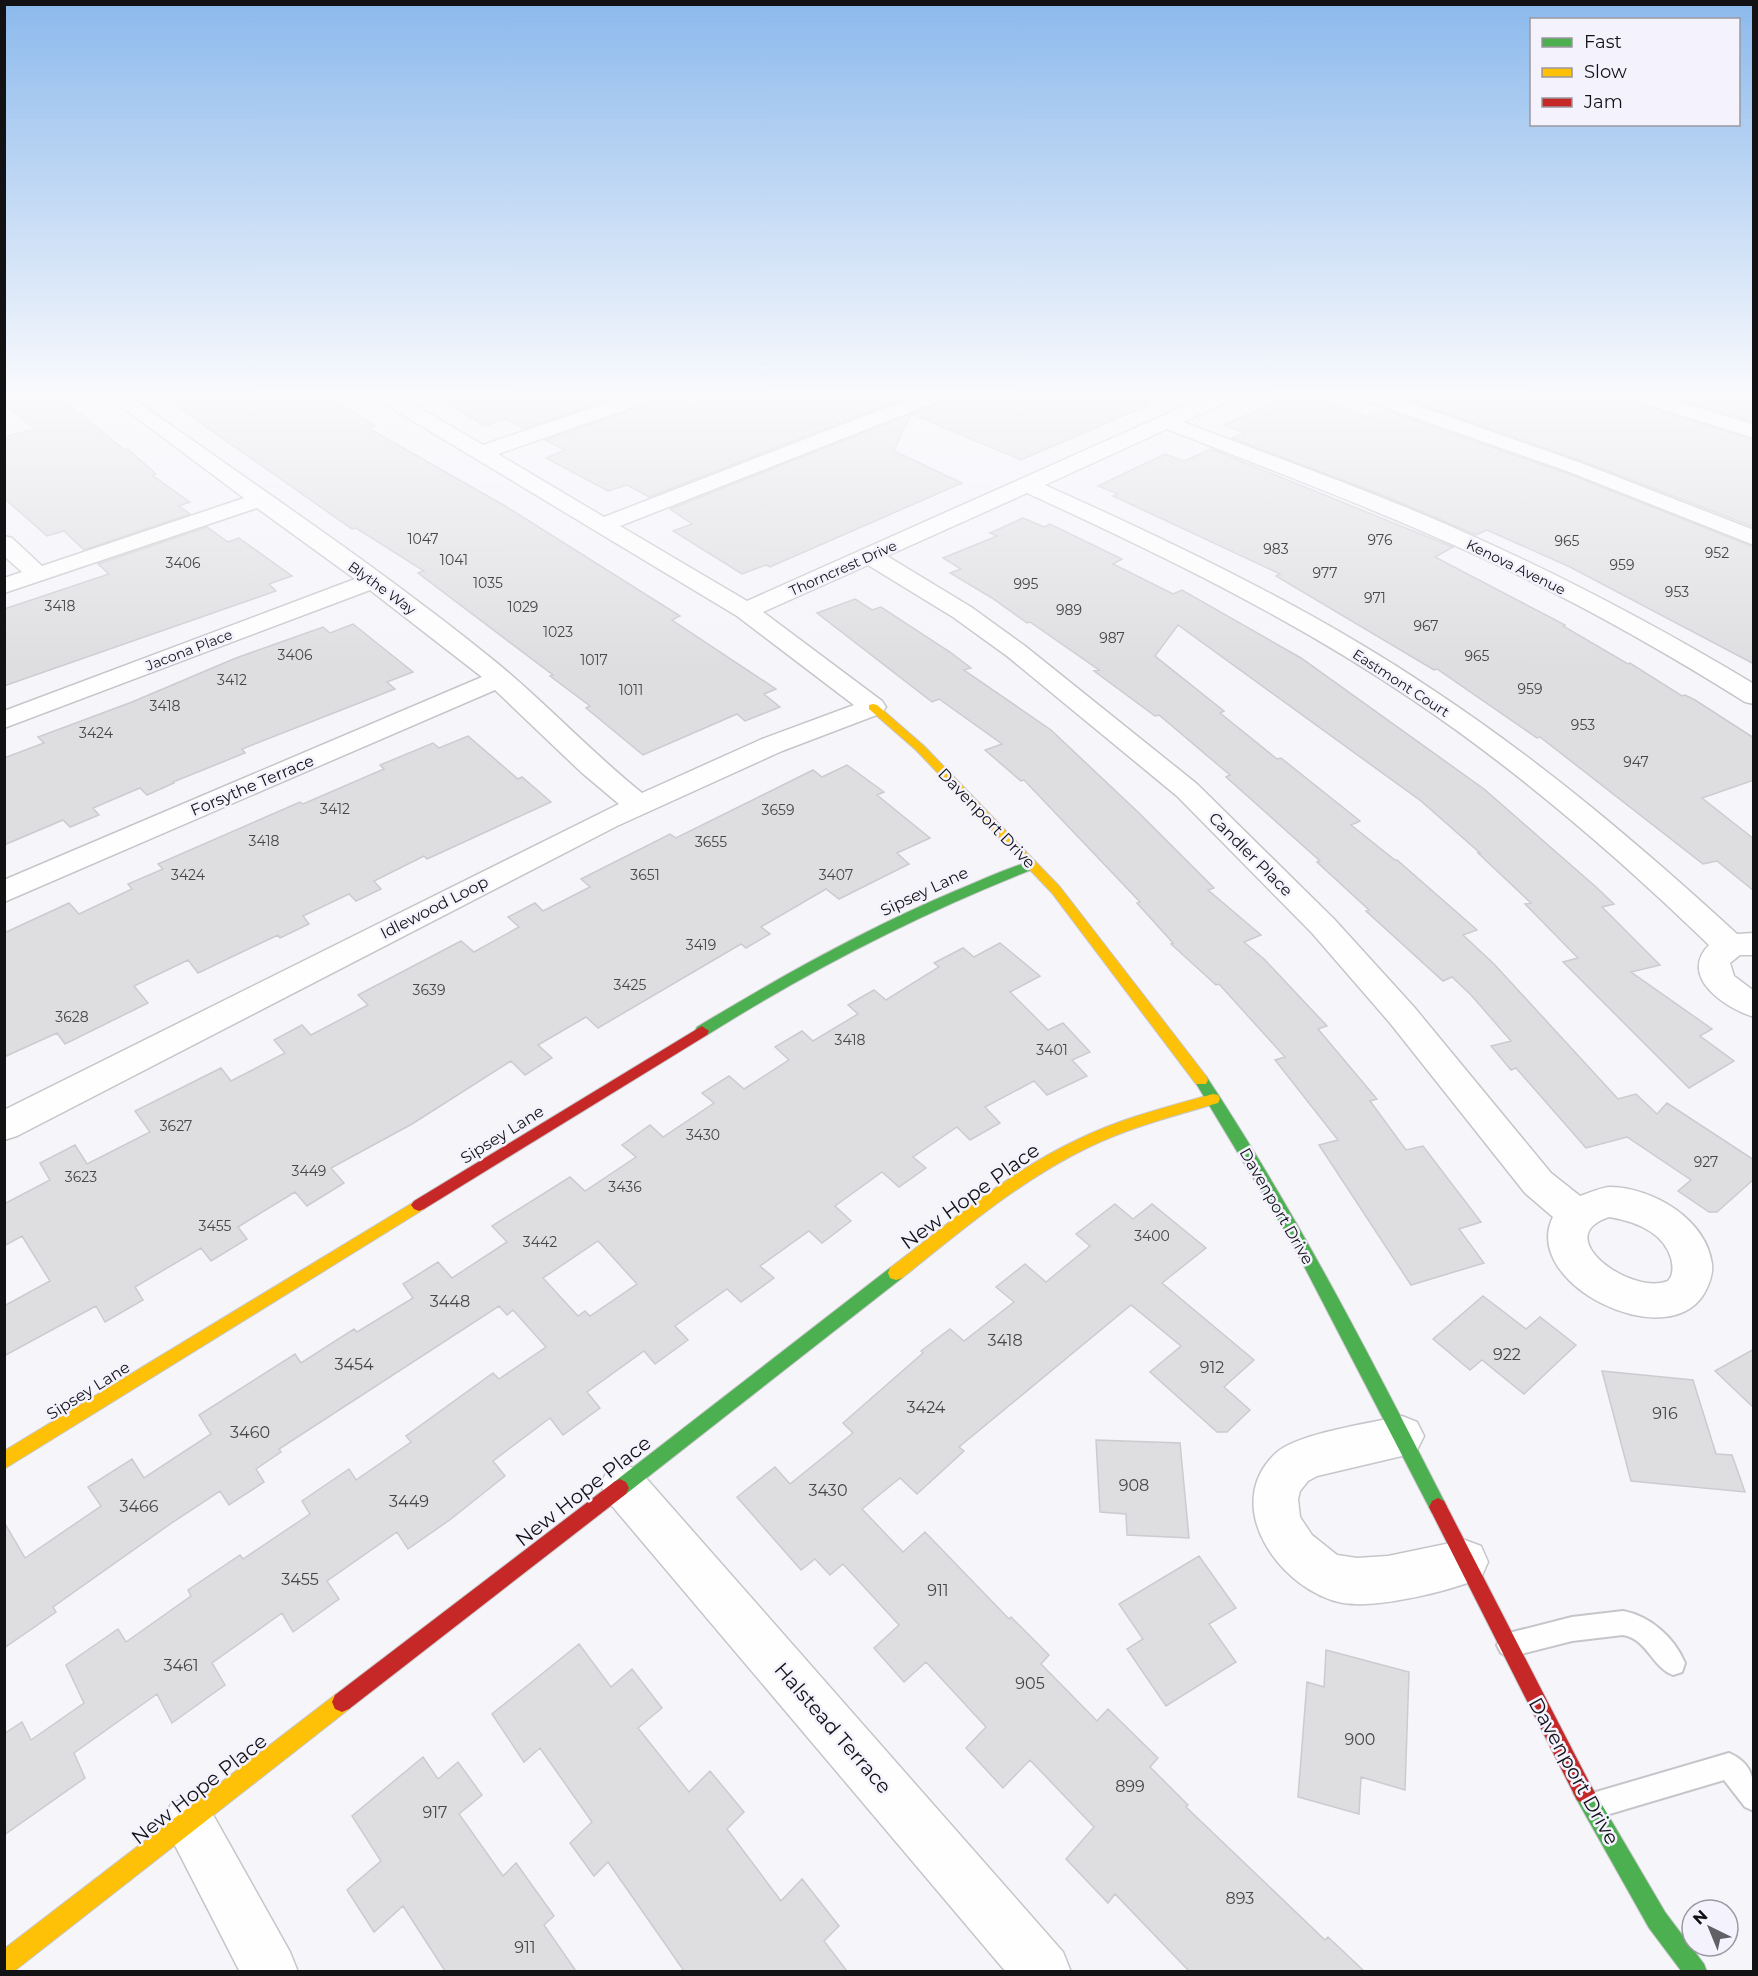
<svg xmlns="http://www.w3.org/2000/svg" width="1758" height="1976" font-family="Montserrat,sans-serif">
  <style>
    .building { fill: #dedee1; stroke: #cccbd0; stroke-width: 1.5; fill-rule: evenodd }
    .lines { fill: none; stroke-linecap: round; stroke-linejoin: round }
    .lane-casing { stroke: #c6c6ca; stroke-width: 4 }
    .street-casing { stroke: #c6c6ca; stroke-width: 3 }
    .fast-casing { stroke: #c6c6ca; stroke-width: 2 }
    .slow-casing { stroke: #c6c6ca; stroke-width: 2 }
    .jam-casing { stroke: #c6c6ca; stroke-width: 2 }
    .lane { fill: #fefefe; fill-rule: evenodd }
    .street { fill: #fefefe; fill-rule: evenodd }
    .fast { fill: #4caf50; fill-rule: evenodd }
    .slow { fill: #ffc107; fill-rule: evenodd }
    .jam { fill: #c62828; fill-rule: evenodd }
    .labels { text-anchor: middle; stroke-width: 5; stroke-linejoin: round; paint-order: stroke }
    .number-label { font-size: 14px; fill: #47474a }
    .far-street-label { font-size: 14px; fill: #121215; stroke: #f4f2fd }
    .street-label { font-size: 16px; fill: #121215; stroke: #f4f2fd }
    .near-number-label { font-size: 16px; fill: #47474a }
    .near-street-label { font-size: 20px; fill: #121215; stroke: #f4f2fd }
  </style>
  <rect width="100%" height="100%" fill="#f5f5fa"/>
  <!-- building -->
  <path class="building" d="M4 391H34L38 395 51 391 125 450 128 449 156 474 152 475 190 502 179 506 190 514 84 550 64 531 47 536 4 498V437L34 429 4 403Z
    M155 391H321L375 426 368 428 507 507 680 616 672 620 776 689 764 694 780 707 745 721 737 714 643 755 586 708 590 706 550 676 553 675 418 573 424 571 356 528 352 529Z
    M427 391H633L524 429 506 419 485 426Z
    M672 391H686L688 405 734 391H922L649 497 627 485 608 491 546 458 565 450 545 440 669 397Z
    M958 391H1181L1021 460 912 414 955 397Z
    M1415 391H1613L1616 397 1754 440V527L1582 461 1403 398Z
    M1653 391H1734L1754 397V422Z
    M1292 395 1309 401 1316 398 1368 417 1382 409 1566 473 1754 547V664L1570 567 1487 530 1476 535 1392 499 1232 438 1244 433 1224 425Z
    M911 414 894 451 962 483 770 567 766 565 742 574 673 531 692 524 670 509Z
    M1211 449 1453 547 1435 557 1565 625 1563 626 1628 664 1630 663 1682 696 1685 695 1695 700 1754 738V780L1702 798 1754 839V891L1717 861 1703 864 1540 737 1537 738 1437 669 1434 670 1276 576 1280 574 1113 496 1118 494 1098 486 1165 454 1184 461Z
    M1023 518 1044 527 1050 524 1122 559 1113 564 1173 594 1182 590 1301 658 1484 789 1596 887 1614 904 1602 907 1660 965 1631 972 1712 1029 1700 1036 1734 1061 1689 1088 1563 962 1578 958 1525 904 1531 903 1478 853H1480L1421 801 1178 625 1155 656 1224 711 1220 713 1277 759 1281 758 1360 821 1351 825 1395 860H1397L1477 930 1463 935 1494 964 1618 1099 1636 1094 1657 1114 1667 1103 1754 1160V1179L1717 1212H1709L1678 1191 1691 1180 1627 1137 1586 1148 1516 1068 1511 1070 1491 1046 1511 1041 1471 995 1452 977 1443 981 1366 911 1369 910 1317 862 1320 861 1226 777 1230 775 1159 715 1155 716 1094 671 1099 670 1030 622 1027 623 992 598 950 573 961 569 943 558 997 536 990 533Z
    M207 527 228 542 239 538 292 576 269 584 276 591 4 686V609L109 574 98 564Z
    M855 599 872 610 881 607 950 652 971 668 964 670 1051 730 1140 814 1214 888 1208 890 1261 935 1244 942 1264 959 1327 1026 1318 1029 1377 1099 1370 1101 1406 1150 1423 1146 1481 1222 1459 1229 1484 1263 1411 1285 1319 1145 1338 1140 1275 1060 1285 1057 1219 984 1216 985 1171 944 1173 943 1137 903 1140 902 1024 780 1021 781 985 750 1002 744 939 699 932 702 817 613Z
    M353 624 413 672 387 682 395 689 242 749 245 753 173 782 174 783 147 795 140 788 93 808 99 815 70 827 63 820 4 845V758L44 743 38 737 132 702 236 658 323 627 330 633Z
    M468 736 518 779 522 777 551 802 427 859 424 856 374 881 381 889 356 901 349 894 303 916 309 924 280 938 278 935 198 973 188 960 134 986 148 1003 65 1044 57 1033 4 1057V933L69 903 79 914 132 889 128 884 163 869 158 864 300 802 303 804 384 769 380 765 433 743 439 748Z
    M847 765 884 792 877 795 930 838 897 853 909 864 839 899 826 889 761 927 770 934 746 948 741 944 598 1028 586 1017 538 1045 552 1058 525 1075 511 1061 412 1124 331 1168 344 1183 307 1206 295 1192 238 1227 247 1239 211 1261 201 1248 135 1287 143 1300 105 1322 96 1306 4 1356V1306L50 1281 22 1236 4 1246V1204L50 1180 40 1163 75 1145 87 1164 150 1132 135 1111 221 1068 231 1081 285 1053 274 1040 302 1025 311 1035 368 1005 358 995 461 941 474 952 519 927 508 917 535 903 543 911 590 887 581 879 670 834 676 838 813 770 822 777Z
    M1000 943 1040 976 1010 992 1048 1030 1063 1023 1090 1052 1072 1060 1087 1076 1047 1095 1034 1081 985 1107 1000 1123 970 1140 957 1127 913 1157 926 1168 899 1187 882 1172 835 1206 851 1221 822 1243 809 1231 760 1266 774 1278 741 1302 727 1289 675 1326 688 1340 655 1364 644 1351 587 1392 600 1408 563 1435 550 1418 493 1461 505 1476 451 1519 408 1549 397 1532 327 1581 339 1599 293 1632 282 1613 212 1663 225 1685 172 1723 157 1694 74 1753 85 1778 4 1835V1734L22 1722 31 1740 84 1703 66 1665 118 1629 126 1642 191 1596 188 1590 240 1555 243 1559 310 1514 302 1501 349 1469 356 1480 411 1442 406 1436 493 1373 499 1379 546 1347 513 1310 507 1315 499 1306 279 1449 281 1452 256 1469 264 1482 229 1505 220 1491 173 1522 53 1607 56 1612 4 1648V1522L25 1558 101 1506 88 1487 132 1459 144 1478 211 1434 199 1415 295 1354 301 1363 354 1329 357 1332 413 1298 403 1284 438 1262 452 1278 507 1242 492 1226 570 1177 585 1191 636 1157 622 1145 650 1125 663 1137 714 1103 702 1093 729 1076 744 1089 789 1060 775 1047 802 1031 813 1041 858 1014 848 1005 874 990 886 1000 939 967 934 963 963 948 974 957ZM598 1241 637 1284 590 1316 585 1311 578 1316 543 1278Z
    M1115 1204 1133 1219 1152 1204 1206 1248 1162 1283 1254 1360 1224 1387 1250 1410 1227 1432H1217L1150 1372 1181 1346 1131 1305 959 1447 964 1451 917 1494 900 1478 862 1509 903 1552 925 1532 1009 1619 1011 1617 1049 1655 1041 1664 1097 1721 1108 1709 1158 1758 1150 1767 1188 1805 1186 1807 1325 1940 1328 1937 1364 1971H1189L1115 1894 1108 1903 1066 1859 1094 1827 1030 1760 1003 1788 966 1748 986 1727 926 1662 904 1682 874 1648 899 1625 843 1564 830 1575 815 1559 801 1570 737 1497 775 1467 790 1484 853 1433 843 1423 923 1353 921 1351 950 1329 964 1341 1014 1302 996 1287 1025 1264 1046 1282 1090 1246 1076 1234Z
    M1483 1296 1526 1329 1540 1317 1576 1345 1524 1394 1482 1360 1470 1370 1433 1339Z
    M1754 1349V1408L1715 1371Z
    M1602 1371 1693 1380 1716 1454 1732 1455 1745 1492 1631 1481Z
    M1096 1440 1180 1443 1189 1538 1127 1535 1126 1514 1100 1512Z
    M1199 1556 1236 1608 1209 1624 1236 1662 1166 1706 1127 1649 1143 1639 1119 1604Z
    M579 1644 611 1687 632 1669 662 1708 638 1728 689 1792 710 1771 744 1812 727 1829 781 1901 802 1879 839 1926 824 1941 847 1971H684L608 1862 594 1876 570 1843 592 1822 540 1748 524 1762 492 1714Z
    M1326 1650 1409 1672 1405 1790 1361 1777 1359 1814 1298 1797 1307 1682 1324 1687Z
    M423 1757 438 1779 458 1762 482 1795 459 1814 503 1876 516 1863 554 1916 544 1925 576 1971H445L403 1906 374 1932 347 1890 381 1861 352 1816Z"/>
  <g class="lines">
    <!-- lane casing -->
    <g class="lane-casing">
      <path id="lane" d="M1623 1611C1650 1616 1674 1637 1685 1663L1682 1672 1673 1675C1652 1667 1647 1639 1623 1635L1572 1641 1509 1657 1501 1653 1497 1645 1501 1637 1509 1633 1572 1617Z
        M1729 1753C1757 1765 1754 1786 1754 1811L1745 1807 1724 1780 1596 1818 1587 1814 1583 1805 1587 1796 1596 1792Z"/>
    </g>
    <!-- street casing -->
    <g class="street-casing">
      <path id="street" d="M101 391H123C248 481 378 566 497 663 547 704 591 752 642 793L762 739 854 705 737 616 370 395 368 391H391L483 445 641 391H670L668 395 498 454 604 517 929 391H956L954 395 620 526 747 601 1218 391H1244L1242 395 1183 422C1275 457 1369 490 1459 530 1561 575 1659 627 1754 684V704L1745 702C1659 648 1570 598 1478 556 1376 509 1271 470 1167 429L1045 485C1178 545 1311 608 1433 690 1542 762 1641 846 1737 934L1754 933V955H1740L1730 963 1734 976 1754 991V1017C1725 1008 1678 977 1709 945 1617 856 1520 772 1413 700 1292 618 1160 554 1027 493L887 556 971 607 1025 646 1197 784 1334 919 1414 1007 1551 1173 1580 1196C1590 1193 1601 1187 1611 1187 1653 1188 1706 1219 1712 1264 1713 1274 1710 1282 1706 1290 1672 1359 1519 1284 1553 1217L1525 1193 1390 1023 1312 933 1177 796 1007 656 953 617 868 565 763 612 882 701 886 707 882 713 782 751 617 826 17 1136 4 1140V1110L619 804 581 772 495 690 4 902V880L482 677 370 590 4 728V711L355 579 257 508 4 593V578L22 572 4 556V536L12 538 42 566 244 498ZM1609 1217C1633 1221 1663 1231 1671 1258 1673 1266 1674 1274 1668 1281 1632 1296 1548 1237 1609 1217Z
        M1348 391H1376L1581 463 1754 530V545L1567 471 1350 395Z
        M1615 391H1645L1754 425V438L1617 395Z
        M1402 1416 1417 1422 1424 1436 1417 1450 1402 1456 1317 1476 1308 1481 1300 1491 1298 1499 1300 1517 1312 1535 1337 1555 1357 1558 1388 1556 1465 1540 1481 1546 1488 1562 1481 1578C1449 1591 1378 1609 1343 1603 1281 1591 1219 1506 1276 1453 1298 1433 1372 1423 1402 1416Z
        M623 1464 639 1470 1063 1952 1071 1972H1006L607 1500 601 1485 607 1470Z
        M189 1796 207 1804 290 1952 298 1972H240L163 1822 171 1804Z"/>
    </g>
    <!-- fast casing -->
    <g class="fast-casing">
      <path id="fast" d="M1032 861 1038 865 1036 868C921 913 812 969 707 1035H697L695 1031 697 1027C780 977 865 929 955 891 980 881 1006 868 1032 861Z
        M1201 1075 1206 1076C1296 1212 1370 1356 1444 1501L1447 1507 1444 1513 1438 1516 1432 1513 1291 1241 1194 1080 1196 1076Z
        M896 1266 902 1268 904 1273 902 1278 626 1494 620 1497 614 1494 611 1488 614 1482 890 1268Z
        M1584 1782 1591 1786 1665 1912 1704 1964 1707 1972H1682L1649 1928 1577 1800 1573 1793 1577 1786Z"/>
    </g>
    <!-- slow casing -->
    <g class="slow-casing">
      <path id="slow" d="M873 704 877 705 924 746 1060 887 1206 1076 1208 1080 1206 1084H1196L1052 893 916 750 869 709V705Z
        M1213 1094 1218 1095 1220 1099 1218 1103C1174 1116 1130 1127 1089 1147 1020 1180 961 1231 902 1278L896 1280 890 1278 888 1273 890 1268C950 1222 1010 1171 1079 1139 1122 1118 1167 1107 1213 1094Z
        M419 1199 424 1201 427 1205 424 1209 4 1469V1451Z
        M342 1692 349 1695 352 1702 349 1709 13 1972H4V1949L335 1695Z"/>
    </g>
    <!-- jam casing -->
    <g class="jam-casing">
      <path id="jam" d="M702 1026 709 1031 707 1035 424 1209 419 1211 414 1209 411 1205 414 1201Z
        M620 1479 626 1482 629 1488 626 1494 349 1709 342 1712 335 1709 332 1702 335 1695 614 1482Z
        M1438 1498 1444 1501 1591 1786 1595 1793 1591 1800 1584 1804 1577 1800 1432 1513 1429 1507 1432 1501Z"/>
    </g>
    <!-- lane -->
    <use href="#lane" class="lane"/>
    <!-- street -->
    <use href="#street" class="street"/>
    <!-- fast -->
    <use href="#fast" class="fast"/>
    <!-- slow -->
    <use href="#slow" class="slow"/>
    <!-- jam -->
    <use href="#jam" class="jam"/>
  </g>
  <!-- sky -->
  <linearGradient id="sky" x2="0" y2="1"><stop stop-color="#8bb9ec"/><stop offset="0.59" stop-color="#fafafd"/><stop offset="1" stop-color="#fafafd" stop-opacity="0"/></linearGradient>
  <rect width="1758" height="668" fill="url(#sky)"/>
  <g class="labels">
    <!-- number labels -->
    <g class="number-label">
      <text x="423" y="544">1047</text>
      <text x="1380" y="545">976</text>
      <text x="1567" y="546">965</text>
      <text x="1276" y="554">983</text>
      <text x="1717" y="558">952</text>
      <text x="454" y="565">1041</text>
      <text x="183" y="568">3406</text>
      <text x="1622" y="570">959</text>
      <text x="1325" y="578">977</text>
      <text x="488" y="588">1035</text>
      <text x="1026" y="589">995</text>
      <text x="1677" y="597">953</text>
      <text x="1375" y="603">971</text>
      <text x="60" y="611">3418</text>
      <text x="523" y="612">1029</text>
      <text x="1069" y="615">989</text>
      <text x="1426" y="631">967</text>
      <text x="558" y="637">1023</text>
      <text x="1112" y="643">987</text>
      <text x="295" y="660">3406</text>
      <text x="1477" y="661">965</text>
      <text x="594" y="665">1017</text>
      <text x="232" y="685">3412</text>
      <text x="1530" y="694">959</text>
      <text x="631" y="695">1011</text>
      <text x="165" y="711">3418</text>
      <text x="1583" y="730">953</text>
      <text x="96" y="738">3424</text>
      <text x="1636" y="767">947</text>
      <text x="335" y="814">3412</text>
      <text x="778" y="815">3659</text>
      <text x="264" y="846">3418</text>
      <text x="711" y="847">3655</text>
      <text x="188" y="880">3424</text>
      <text x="645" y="880">3651</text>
      <text x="836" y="880">3407</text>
      <text x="701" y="950">3419</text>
      <text x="630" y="990">3425</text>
      <text x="429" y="995">3639</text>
      <text x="72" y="1022">3628</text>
      <text x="850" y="1045">3418</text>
      <text x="1052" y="1055">3401</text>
      <text x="176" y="1131">3627</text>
      <text x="703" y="1140">3430</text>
      <text x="1706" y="1167">927</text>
      <text x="309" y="1176">3449</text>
      <text x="81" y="1182">3623</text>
      <text x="625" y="1192">3436</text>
      <text x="215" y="1231">3455</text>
      <text x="1152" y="1241">3400</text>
      <text x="540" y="1247">3442</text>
    </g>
    <!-- far-street labels -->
    <g class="far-street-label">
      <text transform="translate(1516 567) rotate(26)" y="5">Kenova Avenue</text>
      <text transform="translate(843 568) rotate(-24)" y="5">Thorncrest Drive</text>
      <text transform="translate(382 588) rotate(36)" y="5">Blythe Way</text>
      <text transform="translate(189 650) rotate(-21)" y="5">Jacona Place</text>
      <text transform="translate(1401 683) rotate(33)" y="5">Eastmont Court</text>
    </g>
    <!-- street labels -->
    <g class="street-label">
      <text transform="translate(252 785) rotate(-23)" y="6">Forsythe Terrace</text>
      <text transform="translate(987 818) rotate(46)" y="6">Davenport Drive</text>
      <text transform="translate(1251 854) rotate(45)" y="6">Candler Place</text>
      <text transform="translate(924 891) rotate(-25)" y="6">Sipsey Lane</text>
      <text transform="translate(434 907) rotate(-27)" y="6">Idlewood Loop</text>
      <text transform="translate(502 1134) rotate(-32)" y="6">Sipsey Lane</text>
      <text transform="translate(1277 1206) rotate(60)" y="6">Davenport Drive</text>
      <text transform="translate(88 1390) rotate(-32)" y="6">Sipsey Lane</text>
    </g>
    <!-- near-number labels -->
    <g class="near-number-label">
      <text x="450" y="1307">3448</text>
      <text x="1005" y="1346">3418</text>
      <text x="1507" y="1360">922</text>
      <text x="354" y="1370">3454</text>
      <text x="1212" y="1373">912</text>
      <text x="926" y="1413">3424</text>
      <text x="1665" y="1419">916</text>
      <text x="250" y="1438">3460</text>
      <text x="1134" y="1491">908</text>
      <text x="828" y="1496">3430</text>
      <text x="409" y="1507">3449</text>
      <text x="139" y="1512">3466</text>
      <text x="300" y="1585">3455</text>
      <text x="938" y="1596">911</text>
      <text x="181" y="1671">3461</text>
      <text x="1030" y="1689">905</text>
      <text x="1360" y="1745">900</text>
      <text x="1130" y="1792">899</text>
      <text x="435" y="1818">917</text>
      <text x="1240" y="1904">893</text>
      <text x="525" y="1953">911</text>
    </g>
    <!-- near-street labels -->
    <g class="near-street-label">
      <text transform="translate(970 1196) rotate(-36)" y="7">New Hope Place</text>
      <text transform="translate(583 1491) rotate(-38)" y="7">New Hope Place</text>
      <text transform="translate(833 1728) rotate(49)" y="7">Halstead Terrace</text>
      <text transform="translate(1574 1771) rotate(61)" y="7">Davenport Drive</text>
      <text transform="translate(199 1789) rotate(-38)" y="7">New Hope Place</text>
    </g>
  </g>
  <!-- border -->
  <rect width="1758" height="1976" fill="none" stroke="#121215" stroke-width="12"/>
  <!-- legend -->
  <rect x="1530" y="18" width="210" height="108" fill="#f4f2fd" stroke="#9a98a0" stroke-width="1.5"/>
  <rect x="1542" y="38" width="30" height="9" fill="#4caf50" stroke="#9a98a0" stroke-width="1.5"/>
  <text x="1584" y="48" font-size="18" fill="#121215">Fast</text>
  <rect x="1542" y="68" width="30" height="9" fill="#ffc107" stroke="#9a98a0" stroke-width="1.5"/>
  <text x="1584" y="78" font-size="18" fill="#121215">Slow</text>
  <rect x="1542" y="98" width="30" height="9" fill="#c62828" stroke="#9a98a0" stroke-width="1.5"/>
  <text x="1584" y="108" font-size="18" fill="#121215">Jam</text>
  <!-- north arrow -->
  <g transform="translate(1710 1928) rotate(317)"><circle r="28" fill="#f4f2fd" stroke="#9a98a0" stroke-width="1.5"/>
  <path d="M0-4.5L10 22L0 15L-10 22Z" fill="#616165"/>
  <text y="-9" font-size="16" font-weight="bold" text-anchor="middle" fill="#121215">N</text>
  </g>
</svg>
